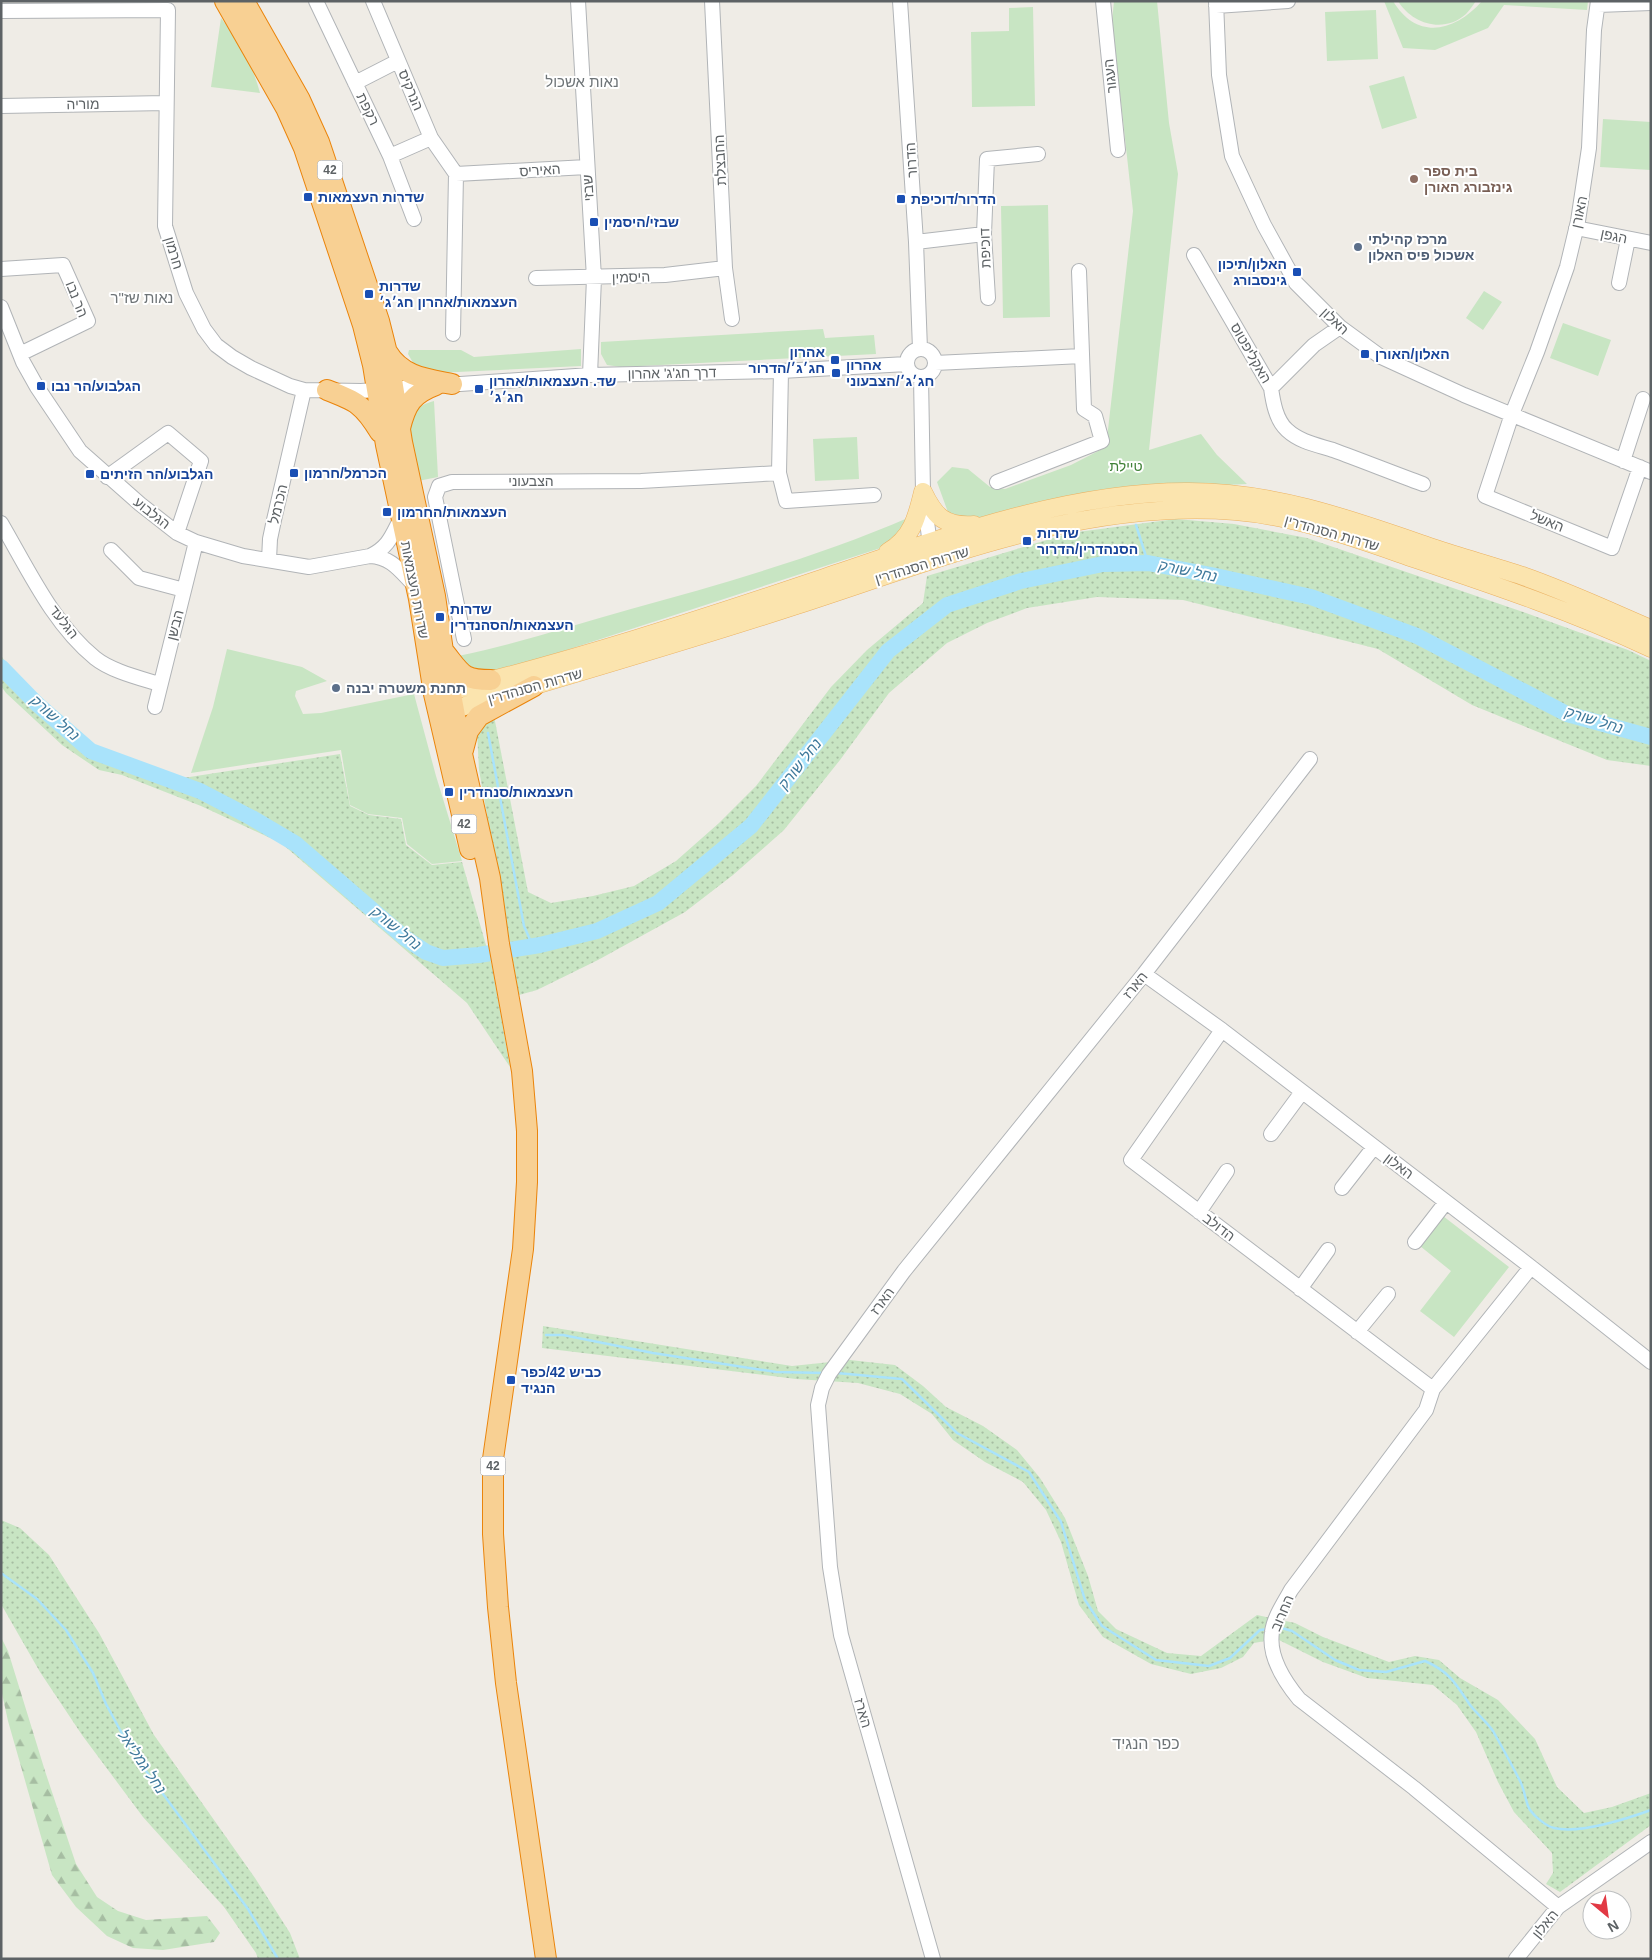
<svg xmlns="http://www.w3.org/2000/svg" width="1652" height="1960" font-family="Helvetica,Heebo,sans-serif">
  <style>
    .grass { fill: url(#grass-dots) }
    .forest { fill: url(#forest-firs) }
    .park { fill: #c8e5c3 }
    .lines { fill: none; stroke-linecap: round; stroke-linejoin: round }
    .stream { stroke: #a9e3fb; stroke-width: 2.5 }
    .river { stroke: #a9e3fb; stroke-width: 16 }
    .minor-casing { stroke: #b1b4b7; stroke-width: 16 }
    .major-casing { stroke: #ebb162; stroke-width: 19 }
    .highway-casing { stroke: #ea840b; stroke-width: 22 }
    .minor { stroke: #fff; stroke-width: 14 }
    .major { stroke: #fbe4ae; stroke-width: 18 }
    .highway { stroke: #f8d093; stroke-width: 20 }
    .education-dot { fill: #8d6e63; stroke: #fff; stroke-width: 2 }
    .transit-dot { fill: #1a4fb4; stroke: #fff; stroke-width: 2 }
    .service-dot { fill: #5c6f8a; stroke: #fff; stroke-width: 2 }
    .labels { text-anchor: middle; stroke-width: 4; stroke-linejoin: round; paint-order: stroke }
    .shield { fill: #fff; stroke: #8e9193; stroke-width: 1 }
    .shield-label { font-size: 12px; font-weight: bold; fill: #5d6265 }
    .street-label { font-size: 14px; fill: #5d6265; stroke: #fff }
    .education-label { font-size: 14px; font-weight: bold; fill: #785e54; stroke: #fff; text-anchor: start }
    .transit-label { font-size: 14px; font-weight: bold; fill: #164399; stroke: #fff; text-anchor: start }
    .service-label { font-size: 14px; font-weight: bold; fill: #4e5e75; stroke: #fff; text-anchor: start }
    .park-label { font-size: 14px; fill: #408138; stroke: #fff }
    .neighbourhood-label { font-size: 15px; fill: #6e7477; stroke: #fff }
    .water-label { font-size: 15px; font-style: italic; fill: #407a9c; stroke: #fff }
    .quarter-label { font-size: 16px; fill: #6e7477; stroke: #fff }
  </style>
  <defs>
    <pattern id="grass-dots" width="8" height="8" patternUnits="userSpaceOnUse" patternTransform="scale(1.25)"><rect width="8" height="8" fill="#c8e5c3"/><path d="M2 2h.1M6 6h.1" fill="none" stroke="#a6bda2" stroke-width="1.8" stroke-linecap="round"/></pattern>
    <pattern id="forest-firs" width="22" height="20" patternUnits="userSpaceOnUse" patternTransform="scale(1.25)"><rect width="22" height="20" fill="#c8e5c3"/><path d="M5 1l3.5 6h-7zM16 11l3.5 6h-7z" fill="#a6bda2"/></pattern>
  </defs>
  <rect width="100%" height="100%" fill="#efece6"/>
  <!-- grass -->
  <path class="grass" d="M1176 519 1234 524 1307 538 1526 613 1628 650 1651 661V766L1607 760 1472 705 1378 649 1183 600 1097 597 1027 608 987 623 947 643 889 693 840 760 784 830 733 875 685 912 598 960 537 990 519 995 479 770 477 731 494 716 528 892 551 903 593 896 634 886 676 861 719 823 756 786 831 687 867 650 923 603 927 576 1070 533Z
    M1 655 8 667 32 694 106 762 183 778 340 754 350 806 369 815 401 819 406 845 432 865 462 862 492 966 510 1067 467 1003 281 843 201 806 122 775 99 770 62 745 6 693 1 686Z
    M543 1326 792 1366 850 1360 895 1365 923 1386 946 1407 983 1426 1017 1450 1040 1478 1065 1518 1088 1576 1098 1611 1116 1629 1167 1653 1201 1656 1257 1615 1295 1623 1323 1637 1389 1662 1415 1656 1439 1660 1460 1678 1498 1700 1535 1739 1557 1787 1584 1813 1612 1807 1651 1793V1825L1560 1892 1546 1884 1553 1873 1552 1853 1514 1812 1498 1782 1476 1732 1457 1705 1433 1685 1367 1678 1323 1662 1277 1639 1254 1643 1243 1657 1221 1668 1191 1674 1151 1664 1103 1637 1079 1605 1061 1542 1046 1510 1023 1482 985 1462 953 1440 932 1414 900 1394 858 1383 796 1379 542 1348Z
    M1 1520 20 1528 49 1555 99 1633 154 1735 255 1878 290 1933 300 1959H258L256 1953 224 1907 143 1817 82 1735 40 1672 1 1604Z"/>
  <!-- forest -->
  <path class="forest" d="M1 1637 8 1651 45 1771 76 1864 97 1897 118 1911 146 1920 207 1916 220 1933 214 1942 163 1950 133 1948 107 1936 76 1907 52 1875 8 1721 1 1689Z"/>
  <!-- park -->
  <path class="park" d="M1114 1H1157L1169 123 1178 174 1149 450 1201 434 1217 455 1247 484 1163 488 1069 500 979 518 949 515 937 482 952 467 968 469 990 487 1005 489 1071 465 1106 447 1133 211 1112 21Z
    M1384 1H1393C1417 41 1455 32 1482 1H1588L1587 10 1504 5 1488 28 1435 50 1403 48Z
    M1398 1H1476C1473 5 1470 10 1466 14 1444 34 1412 24 1398 1Z
    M1033 7 1035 106 972 107 971 32 1009 31V8Z
    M1376 10 1378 59 1327 61 1325 12Z
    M221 18C240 43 252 63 260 93L211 87Z
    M1404 76 1417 118 1382 129 1369 86Z
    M1603 119 1651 122V170L1600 167Z
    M1048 205 1050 317 1003 318 1001 206Z
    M1484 291 1502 302 1483 330 1466 318Z
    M1563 323 1611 340 1598 376 1550 358Z
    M823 329 825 338 874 335 876 354 621 367 607 365 601 354V342Z
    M581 349V366L436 373 415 366 408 354 409 350H461L474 357Z
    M434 401 438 477 418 481C414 459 399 420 423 405 426 403 431 402 434 401Z
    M857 437 859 479 815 481 813 439Z
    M910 517 893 544 539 659 486 673 465 669 458 656C517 644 574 625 631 609 725 583 820 556 910 517Z
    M227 649 302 667 327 681 296 691 295 696 303 714 321 713 414 694 436 776 462 861 432 864 407 844 402 818 368 814 350 805 341 750 191 773 213 707Z
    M1443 1216 1509 1267 1454 1337 1420 1311 1451 1271 1420 1246Z"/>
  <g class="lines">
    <!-- stream -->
    <path class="stream" d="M1136 525 1148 563
      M488 733 524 926 531 942 540 945
      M546 1335H563L653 1353 776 1372 824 1373
      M837 1373 902 1379 957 1433 1029 1472 1061 1522 1085 1600 1102 1626 1156 1660 1209 1666 1230 1658 1260 1630 1268 1629
      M1 1573 37 1599 66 1630 93 1673 106 1704 132 1752 248 1909 278 1959
      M1278 1627 1292 1631 1335 1660 1359 1670 1386 1672 1425 1661C1450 1672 1456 1684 1470 1705 1477 1714 1487 1722 1493 1731 1502 1747 1512 1765 1520 1781 1525 1790 1525 1802 1530 1810 1535 1817 1546 1826 1554 1828 1580 1834 1626 1819 1651 1810"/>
    <!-- river -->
    <path class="river" d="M1 667 37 704 91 751 200 791 252 818 296 844 405 938 426 952 443 958 479 955 540 945 597 931 658 903 751 826 888 651 947 605 1021 581 1103 564 1148 563 1211 575 1311 597 1417 636 1567 714 1651 737"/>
    <!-- minor casing -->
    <g class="minor-casing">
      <path id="minor" d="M316 1 390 156 414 219
        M373 1 431 138 456 174 587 167
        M578 1 594 278 590 375
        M712 1 725 268 732 319
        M900 1 916 242 920 349
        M1103 1 1118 150
        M1216 1 1219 75 1232 156 1264 225 1296 283 1340 327 1381 357 1464 395 1651 472
        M1598 1 1594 30 1589 148 1578 221 1567 267 1537 352 1512 414 1485 496 1612 548 1640 467
        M1598 5 1651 3
        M1216 6 1288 1
        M1 11 168 10 165 226 186 293 204 329 216 345 232 357 251 368 290 386 304 390 361 391 590 375 781 371 907 364
        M355 83 398 61
        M1 106 166 103
        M390 156 431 138
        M1576 228 1651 243
        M916 242 984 234
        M1194 255 1271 388C1273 402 1276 420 1287 430 1300 442 1317 445 1333 450 1363 461 1393 473 1423 484
        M1 269 63 265 88 321 20 354
        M536 278 665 275 725 268
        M1619 283 1628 239
        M988 298 984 234 987 159 1038 154
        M1 307 23 362 37 387 80 451 140 504 177 533 196 542 243 556 309 567 370 556C392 557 401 572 416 587
        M453 334 456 174
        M907 363a14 14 0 1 1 28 0a14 14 0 1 1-28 0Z
        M935 363 1082 356
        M921 377 923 492 931 552
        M1271 388 1314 345 1340 327
        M1623 461 1643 399
        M779 473 786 501 874 495
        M107 477 168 433 201 461 177 533
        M997 482 1102 441 1095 416 1084 409 1079 271
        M1 523C28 569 53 624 95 658 111 671 140 678 159 684
        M111 550 139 578 184 590
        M370 556C389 547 392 535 401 518
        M269 560 270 539 274 520 304 390
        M464 639 435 497 439 486 452 482 641 481 779 473 781 371
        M155 707 196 542
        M1144 974 1222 1030 1531 1267 1651 1362
        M1222 1030 1131 1160 1433 1389
        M1271 1134 1302 1092
        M1342 1188 1374 1147
        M1199 1212 1227 1171
        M1415 1242 1446 1202
        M1531 1267 1433 1389 1426 1410 1291 1590C1284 1603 1274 1617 1272 1632 1268 1657 1285 1682 1299 1699L1414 1788 1558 1907
        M1300 1289 1328 1250
        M1357 1332 1388 1294
        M933 1959 841 1635 830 1567 818 1405 822 1388 829 1374 904 1271 1144 974 1310 759
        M1516 1959 1558 1907 1651 1842"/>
    </g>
    <!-- major casing -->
    <g class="major-casing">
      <path id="major" d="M923 492C935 517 945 527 974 525
        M888 552C912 538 917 517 923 492
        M440 698 450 691C575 660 696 621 818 580 935 541 1064 491 1189 492 1276 492 1352 520 1433 548 1463 558 1493 566 1523 576 1566 591 1609 611 1651 629
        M441 703 455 709C569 675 684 642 797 605 939 559 1083 499 1235 511 1297 516 1358 539 1416 559 1497 586 1573 612 1651 648"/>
    </g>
    <!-- highway casing -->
    <g class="highway-casing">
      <path id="highway" d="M225 1 286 108 304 148 363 325 373 365 386 445 419 599 434 694 470 849
        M244 1 300 100 319 142 379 321 389 361 402 442 435 596 443 651 462 754 490 878 499 944 522 1071 527 1131V1182L523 1249 493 1459V1534L498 1607 506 1683 546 1959
        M387 352C402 377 426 379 452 384
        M327 390C356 401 363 404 380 432
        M400 428C406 404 412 394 436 385
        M445 653C462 674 462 680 491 680
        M463 750 468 731 479 716 534 686"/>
    </g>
    <!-- minor -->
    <use href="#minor" class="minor"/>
    <!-- major -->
    <use href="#major" class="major"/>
    <!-- highway -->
    <use href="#highway" class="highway"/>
  </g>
  <!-- markers -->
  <circle class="education-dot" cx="1414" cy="179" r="5"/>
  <g class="transit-dot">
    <rect x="303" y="192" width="10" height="10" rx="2.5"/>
    <rect x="896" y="194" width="10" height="10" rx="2.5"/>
    <rect x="589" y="217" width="10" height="10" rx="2.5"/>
    <rect x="1292" y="267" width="10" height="10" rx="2.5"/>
    <rect x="364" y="289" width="10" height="10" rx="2.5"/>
    <rect x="1360" y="349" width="10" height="10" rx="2.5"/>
    <rect x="830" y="355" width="10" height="10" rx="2.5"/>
    <rect x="831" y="368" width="10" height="10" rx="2.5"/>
    <rect x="36" y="381" width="10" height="10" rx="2.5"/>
    <rect x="474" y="384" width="10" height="10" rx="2.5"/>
    <rect x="289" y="468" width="10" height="10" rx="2.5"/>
    <rect x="85" y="469" width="10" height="10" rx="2.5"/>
    <rect x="382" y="507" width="10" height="10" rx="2.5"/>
    <rect x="1022" y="536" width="10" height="10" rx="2.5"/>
    <rect x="435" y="612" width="10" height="10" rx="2.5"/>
    <rect x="444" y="787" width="10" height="10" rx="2.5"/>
    <rect x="506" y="1375" width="10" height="10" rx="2.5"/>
  </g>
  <g class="service-dot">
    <circle cx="1358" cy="247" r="5"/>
    <circle cx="336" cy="688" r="5"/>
  </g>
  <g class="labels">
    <!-- shield labels -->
    <g class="shield">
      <rect x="317.5" y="160.5" width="25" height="19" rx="4"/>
      <rect x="451.5" y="814.5" width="25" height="19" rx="4"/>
      <rect x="480.5" y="1456.5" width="25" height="19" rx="4"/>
    </g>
    <g class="shield-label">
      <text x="330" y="174">42</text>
      <text x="464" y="828">42</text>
      <text x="493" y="1470">42</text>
    </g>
    <!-- street labels -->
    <g class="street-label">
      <text transform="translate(1110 76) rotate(-96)" y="5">העגור</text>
      <text transform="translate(411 90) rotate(67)" y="5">הנרקיס</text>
      <text transform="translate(83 104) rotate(-1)" y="5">מוריה</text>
      <text transform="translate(368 109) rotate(64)" y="5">רקפת</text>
      <text transform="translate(720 160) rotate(-93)" y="5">החבצלת</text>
      <text transform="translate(911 160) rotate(-94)" y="5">הדרור</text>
      <text transform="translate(540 170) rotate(-4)" y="5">האיריס</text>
      <text transform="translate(588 188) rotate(-93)" y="5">שבזי</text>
      <text transform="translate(1579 212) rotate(-78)" y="5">האורן</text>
      <text transform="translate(1614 236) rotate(12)" y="5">הגפן</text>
      <text transform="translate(985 248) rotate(-92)" y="5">דוכיפת</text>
      <text transform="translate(174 253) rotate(73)" y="5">חרמון</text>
      <text transform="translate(631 277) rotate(-2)" y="5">היסמין</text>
      <text transform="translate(77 299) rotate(68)" y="5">הר נבו</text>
      <text transform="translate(1335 321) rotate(43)" y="5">האלון</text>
      <text transform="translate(1251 353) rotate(60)" y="5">האקליפטוס</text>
      <text transform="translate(672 373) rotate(-1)" y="5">דרך חג'ג' אהרון</text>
      <text x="531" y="486">הצבעוני</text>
      <text transform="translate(278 504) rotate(-77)" y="5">הכרמל</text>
      <text transform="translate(152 513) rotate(38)" y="5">הגלבוע</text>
      <text transform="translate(1547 521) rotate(22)" y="5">האשל</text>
      <text transform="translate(1332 533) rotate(16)" y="5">שדרות הסנהדרין</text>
      <text transform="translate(922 565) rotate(-17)" y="5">שדרות הסנהדרין</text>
      <text transform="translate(415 590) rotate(79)" y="5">שדרות העצמאות</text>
      <text transform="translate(64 622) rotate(52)" y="5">הגלעד</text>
      <text transform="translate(175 625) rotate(-75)" y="5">הבשן</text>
      <text transform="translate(535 686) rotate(-16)" y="5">שדרות הסנהדרין</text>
      <text transform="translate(1135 985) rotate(-51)" y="5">הארז</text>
      <text transform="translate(1399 1166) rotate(37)" y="5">האלון</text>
      <text transform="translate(1219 1227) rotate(37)" y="5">הדולב</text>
      <text transform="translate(882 1301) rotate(-54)" y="5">הארז</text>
      <text transform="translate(1282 1613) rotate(-67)" y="5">החרוב</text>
      <text transform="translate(863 1713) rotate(74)" y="5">הארז</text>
      <text transform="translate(1545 1924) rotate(-51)" y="5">האלון</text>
    </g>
    <!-- education labels -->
    <g class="education-label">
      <text x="1424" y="176">בית ספר<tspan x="1424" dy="16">גינזבורג האורן</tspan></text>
    </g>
    <!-- transit labels -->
    <g class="transit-label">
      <text x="318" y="202">שדרות העצמאות</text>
      <text x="911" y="204">הדרור/דוכיפת</text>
      <text x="604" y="227">שבזי/היסמין</text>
      <text x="1287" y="269" text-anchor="end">האלון/תיכון<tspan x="1287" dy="16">גינסבורג</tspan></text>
      <text x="379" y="291">שדרות<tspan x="379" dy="16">העצמאות/אהרון חג׳ג׳</tspan></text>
      <text x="825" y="357" text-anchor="end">אהרון<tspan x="825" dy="16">חג׳ג׳/הדרור</tspan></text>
      <text x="1375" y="359">האלון/האורן</text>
      <text x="846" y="370">אהרון<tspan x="846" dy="16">חג׳ג׳/הצבעוני</tspan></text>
      <text x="489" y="386">שד. העצמאות/אהרון<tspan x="489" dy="16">חג׳ג׳</tspan></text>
      <text x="51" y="391">הגלבוע/הר נבו</text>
      <text x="304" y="478">הכרמל/חרמון</text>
      <text x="100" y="479">הגלבוע/הר הזיתים</text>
      <text x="397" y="517">העצמאות/החרמון</text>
      <text x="1037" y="538">שדרות<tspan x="1037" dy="16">הסנהדרין/הדרור</tspan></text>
      <text x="450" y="614">שדרות<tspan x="450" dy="16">העצמאות/הסהנדרין</tspan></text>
      <text x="459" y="797">העצמאות/סנהדרין</text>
      <text x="521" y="1377">כביש 42/כפר<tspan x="521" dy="16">הנגיד</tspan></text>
    </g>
    <!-- service labels -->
    <g class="service-label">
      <text x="1368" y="244">מרכז קהילתי<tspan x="1368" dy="16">אשכול פיס האלון</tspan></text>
      <text x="346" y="693">תחנת משטרה יבנה</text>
    </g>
    <!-- park labels -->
    <g class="park-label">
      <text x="1126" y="471">טיילת</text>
    </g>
    <!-- neighbourhood labels -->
    <g class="neighbourhood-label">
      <text x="582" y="87">נאות אשכול</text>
      <text x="142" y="303">נאות שז"ר</text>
    </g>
    <!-- water labels -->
    <g class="water-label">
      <text transform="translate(1188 571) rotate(12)" y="5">נחל שורק</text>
      <text transform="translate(55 718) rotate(42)" y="5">נחל שורק</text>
      <text transform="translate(1594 720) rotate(17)" y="5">נחל שורק</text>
      <text transform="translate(800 764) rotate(-52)" y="5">נחל שורק</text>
      <text transform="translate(396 928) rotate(39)" y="5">נחל שורק</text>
      <text transform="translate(142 1762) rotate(56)" y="5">נחל גמליאל</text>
    </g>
    <!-- quarter labels -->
    <g class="quarter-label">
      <text x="1146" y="1749">כפר הנגיד</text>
    </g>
  </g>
  <!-- border -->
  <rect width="1652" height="1960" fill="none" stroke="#5d6265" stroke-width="5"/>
  <!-- north arrow -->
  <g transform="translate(1607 1915) rotate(151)"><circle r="24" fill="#ffffff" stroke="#bec0c1"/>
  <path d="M0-4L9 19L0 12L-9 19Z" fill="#e23944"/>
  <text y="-8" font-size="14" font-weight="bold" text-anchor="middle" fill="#5d6265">N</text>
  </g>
</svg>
